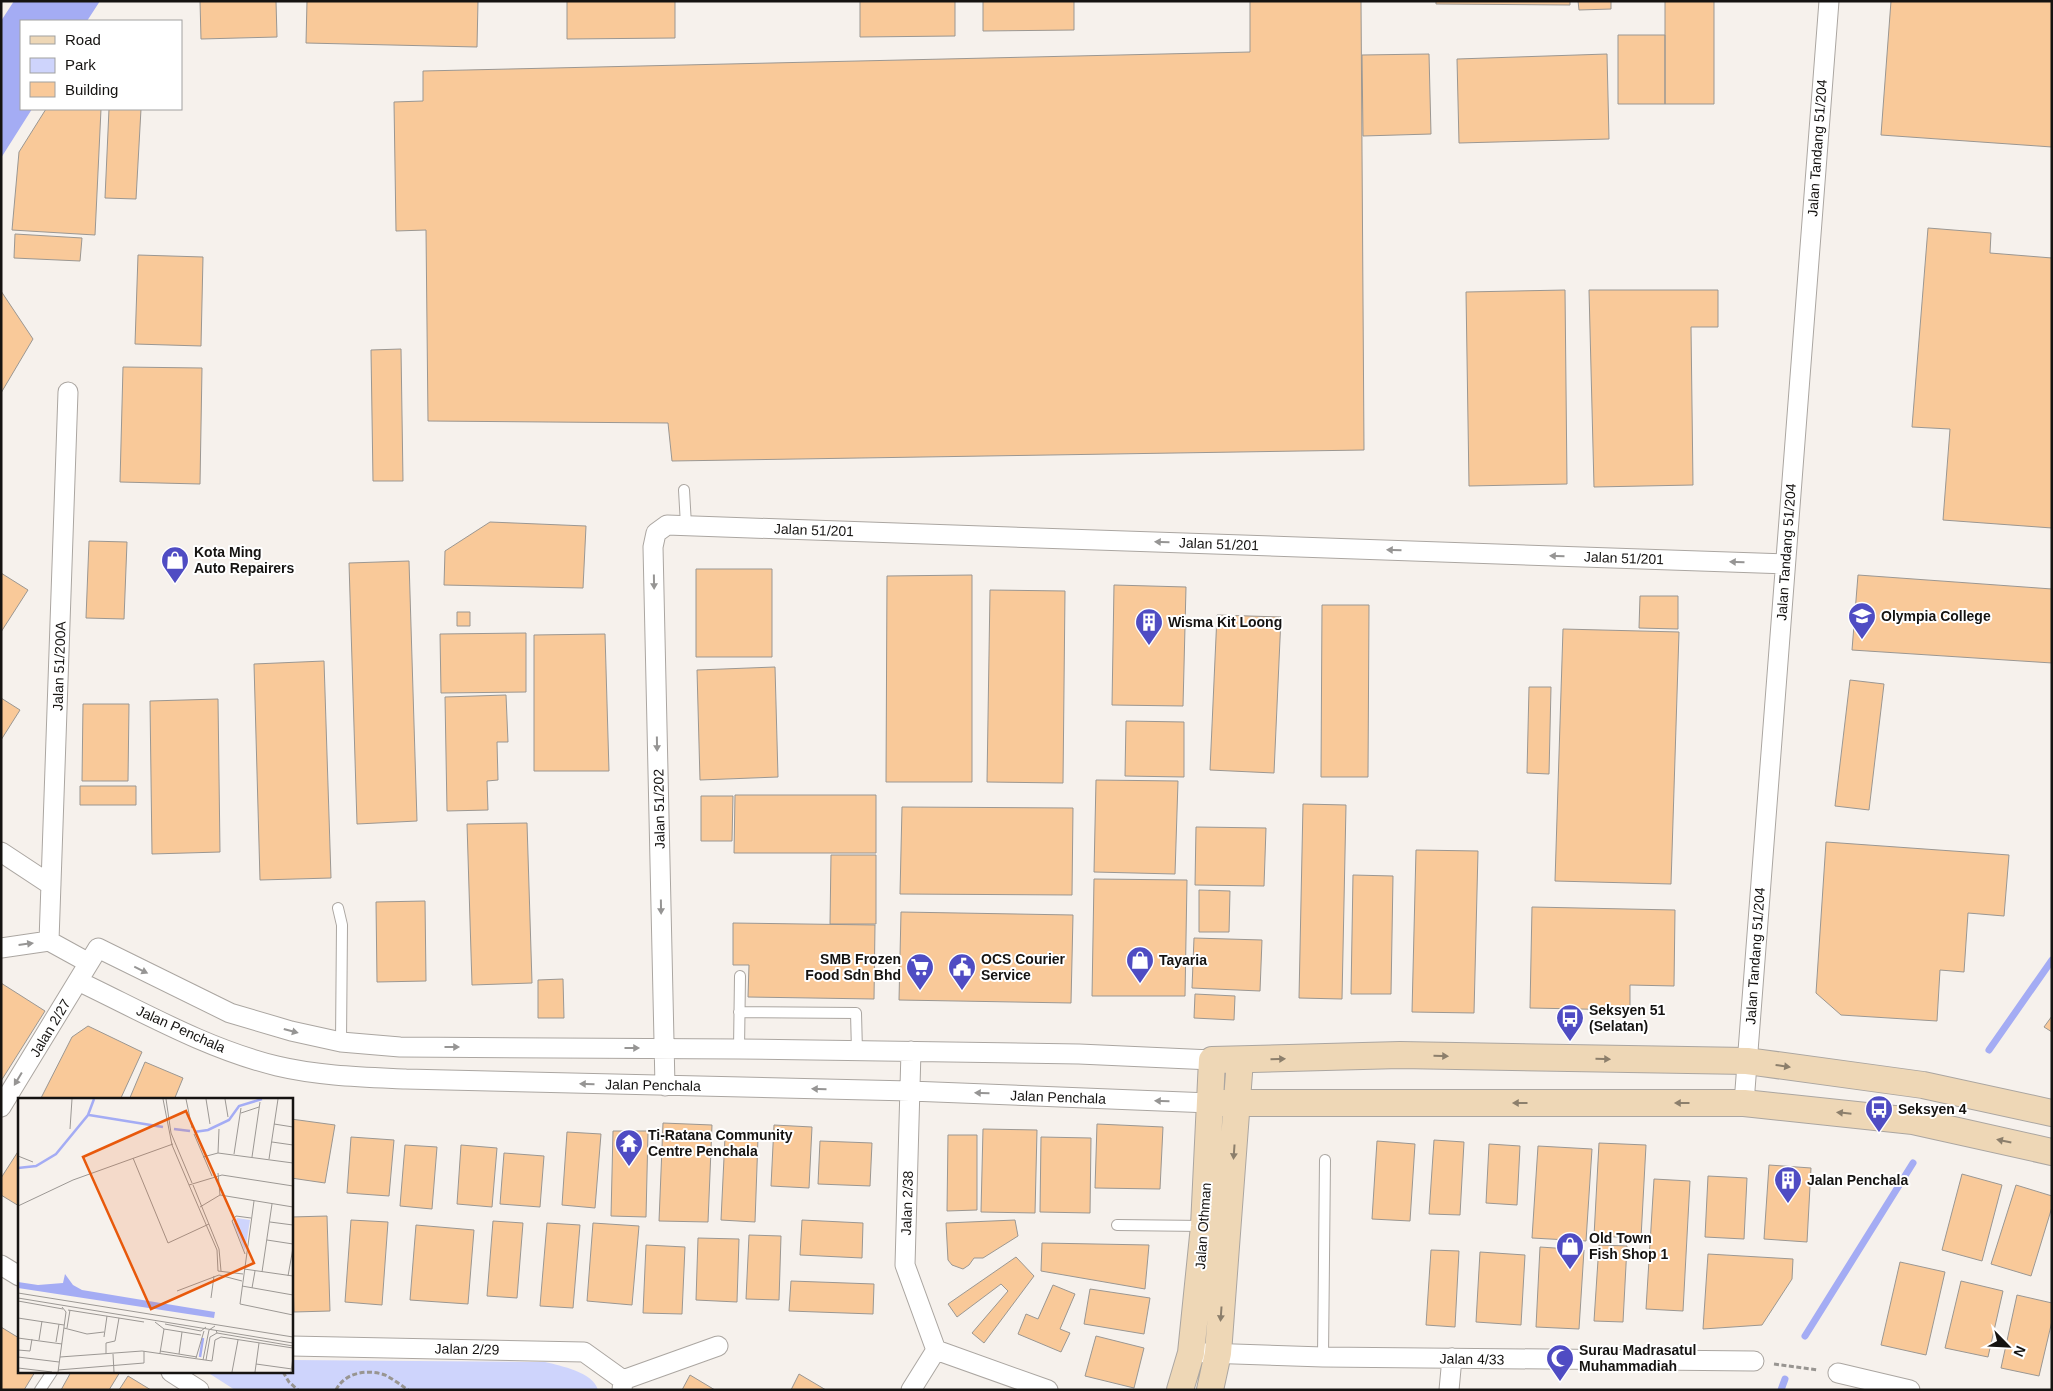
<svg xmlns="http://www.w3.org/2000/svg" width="2053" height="1391" font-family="Helvetica,sans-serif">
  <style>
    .green { fill: #ced4fc }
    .forest { fill: #a4acf4 }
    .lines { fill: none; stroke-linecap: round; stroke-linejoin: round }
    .stream { stroke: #a4acf4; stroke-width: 7 }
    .building { fill: #f9c999; stroke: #9b9792 }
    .lane-casing { stroke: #aba6a1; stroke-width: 12 }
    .street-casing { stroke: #aba6a1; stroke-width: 21 }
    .secondary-casing { stroke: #aba6a1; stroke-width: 28 }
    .path { stroke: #989591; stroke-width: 3; stroke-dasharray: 5 2.5; stroke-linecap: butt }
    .lane { stroke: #fff; stroke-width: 10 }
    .street { stroke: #fff; stroke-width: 19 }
    .secondary { stroke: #eed7b6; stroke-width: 26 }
    .oneway { fill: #969594 }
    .oneway2 { fill: #8c7f6c }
    .labels { text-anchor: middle; stroke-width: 4; stroke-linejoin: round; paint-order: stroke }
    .street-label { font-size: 14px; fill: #151311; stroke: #fff }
    .poi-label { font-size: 14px; font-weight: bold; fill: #151311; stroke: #fff; text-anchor: start }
    .inset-river { fill: none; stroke: #a4acf4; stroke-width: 2.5 }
    .inset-road { fill: none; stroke: #9c9894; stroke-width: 1 }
    .view { fill: #e8590c; fill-opacity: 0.15; stroke: #e8590c; stroke-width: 2.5 }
    .inset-edge { fill: none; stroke: #151311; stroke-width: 2.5 }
  </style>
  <rect width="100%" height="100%" fill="#f6f1ec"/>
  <!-- green -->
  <path class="green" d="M291 1360 545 1362C561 1366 593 1372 598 1390H235L207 1372H291Z"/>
  <!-- forest -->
  <path class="forest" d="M14 1H100L87 21H21V109H32L1 158V21Z"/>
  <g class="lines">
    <!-- stream -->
    <path class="stream" d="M1989 1050 2052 960
      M1805 1336 1913 1163
      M1781 1390 1785 1379"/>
  </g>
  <!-- building -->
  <path class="building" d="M200 1H276L277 37 201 39Z
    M307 1H478L477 47 306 43Z
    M567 1H675V38L567 39Z
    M860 1H955V36L860 37Z
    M983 1H1074V30L983 31Z
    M1250 1H1361L1364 450 672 461 668 423 428 421 426 230 396 231 394 102 423 101V71L1250 52Z
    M1436 1H1570V5L1436 4Z
    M1578 1H1611V9L1579 10Z
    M1665 1H1714V104H1665Z
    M1891 1H2052V147L1881 135Z
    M1618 35H1665V104H1618Z
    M1429 54 1431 134 1363 136 1362 55Z
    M1607 54 1609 139 1459 143 1457 59Z
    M46 109H101L95 235 12 230 19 152Z
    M109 109H141L136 199 105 198Z
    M1928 228 1991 233 1990 253 2052 258V528L1943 520 1950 429 1912 427Z
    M15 234 82 238 80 261 14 258Z
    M138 255 203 257 201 346 135 344Z
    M1565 290 1567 484 1469 486 1466 292Z
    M1589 290H1718V327H1691L1693 485 1594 487Z
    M1 291 33 339 1 393Z
    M401 349 403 481H373L371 350Z
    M123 367 202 368 200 484 120 482Z
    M490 522 586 526 583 588 444 585 445 551Z
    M89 541 127 542 124 619 86 618Z
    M409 561 417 821 357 824 349 563Z
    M696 569H772V657H696Z
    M1 573 28 590 1 632Z
    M972 575V782H886L887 576Z
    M1858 575 2052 589V663L1852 650Z
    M1114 585 1186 587 1183 706 1112 705Z
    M990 590 1065 591 1063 783 987 782Z
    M1640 596H1678V629L1639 628Z
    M1322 605H1369L1368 777H1321Z
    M457 612H470V626H457Z
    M1217 615 1281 617 1274 773 1210 770Z
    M1563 629 1679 632 1671 884 1555 881Z
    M526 633V692L441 693 440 634Z
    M605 634 609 771H534V635Z
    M324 661 331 878 260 880 254 664Z
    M775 667 778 777 700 780 697 670Z
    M1850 680 1884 684 1869 810 1835 806Z
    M1529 687H1551L1549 774 1527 773Z
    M506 695 508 742H497L498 780 487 781 488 810 447 811 445 697Z
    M1 698 20 710 1 740Z
    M218 699 220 852 152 854 150 701Z
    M83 704H129L128 781H82Z
    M1126 721 1184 722V777L1125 776Z
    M1096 780 1178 781 1175 874 1094 872Z
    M80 786H136V805H80Z
    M735 795H876V853H734Z
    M701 796H733L732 841H701Z
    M1303 804 1346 805 1342 999 1299 998Z
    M902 807 1073 808 1072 895 900 894Z
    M527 823 532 983 472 985 467 824Z
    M1196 827 1266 828 1264 886 1195 885Z
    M1826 842 2009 855 2004 916 1968 913 1964 972 1940 970 1937 1021 1841 1015 1816 993Z
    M1416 850 1478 851 1474 1013 1412 1012Z
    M831 855H876V924H830Z
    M1353 875 1393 876 1391 994H1351Z
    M1094 879 1187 880 1185 996H1092Z
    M1199 890 1230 891 1229 932H1199Z
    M425 901 426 981 377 982 376 902Z
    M1532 907 1675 910 1674 986 1630 985V1010L1530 1008Z
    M901 912 1073 915 1071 1003 899 1000Z
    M733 923 875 925 874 999 748 997 749 965H733Z
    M1194 938 1262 940 1260 991 1192 988Z
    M563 979 564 1018H538V980Z
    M1 983 45 1011 1 1081Z
    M1195 994 1235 996 1234 1020 1194 1018Z
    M2052 1016V1032L2044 1027Z
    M88 1026 142 1052 120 1100H40L72 1037Z
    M145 1062 183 1078 174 1100H129Z
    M291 1119 335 1125 325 1183 291 1178Z
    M663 1123 712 1125 708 1222 659 1221Z
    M1097 1124 1163 1127 1160 1189 1095 1188Z
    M774 1125 812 1127 809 1188 771 1186Z
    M983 1129 1037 1130 1035 1213 981 1212Z
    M613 1131H648L646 1217 611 1216Z
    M567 1132 601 1134 595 1208 562 1205Z
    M948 1135H977V1210L947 1211Z
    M351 1137 394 1140 389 1196 347 1193Z
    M725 1137 758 1138 755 1222 721 1220Z
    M1041 1137 1091 1138 1090 1213 1040 1212Z
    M1434 1140 1464 1142 1460 1215 1429 1214Z
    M820 1141 872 1143 870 1186 818 1184Z
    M1377 1141 1415 1144 1410 1221 1372 1219Z
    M1599 1143 1646 1145 1641 1238 1594 1236Z
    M1489 1144 1520 1146 1517 1205 1486 1203Z
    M405 1145 437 1147 432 1209 400 1206Z
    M461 1145 497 1148 492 1207 457 1204Z
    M1538 1146 1592 1149 1586 1241 1532 1238Z
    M19 1150V1206L1 1195V1178Z
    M504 1153 544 1156 540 1207 500 1204Z
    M1769 1165 1811 1168 1807 1242 1764 1239Z
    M1962 1174 2002 1185 1982 1261 1942 1250Z
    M1708 1176 1747 1178 1744 1239 1705 1237Z
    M1654 1179 1690 1181 1683 1311 1646 1309Z
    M2016 1185 2052 1196V1207L2031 1276 1991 1264Z
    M327 1216 330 1311 294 1312 291 1217Z
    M351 1220 388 1222 382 1305 345 1302Z
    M802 1220 863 1223 862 1258 800 1255Z
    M1015 1220 1018 1236 983 1258H974L969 1265 963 1269 952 1265 948 1260 946 1223Z
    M493 1221 523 1223 517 1298 487 1296Z
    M547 1223 580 1225 573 1308 540 1306Z
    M593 1223 639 1226 632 1305 587 1301Z
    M416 1225 474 1230 468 1304 410 1300Z
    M749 1235 781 1236 779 1300 746 1299Z
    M698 1238 739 1239 737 1302 696 1300Z
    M1042 1243 1149 1245 1145 1289 1041 1271Z
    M646 1245 685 1247 682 1314 643 1313Z
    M1599 1245 1627 1246 1623 1322 1594 1321Z
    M1540 1247 1584 1250 1579 1329 1536 1327Z
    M1431 1250 1459 1251 1455 1327 1426 1325Z
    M1480 1252 1525 1255 1521 1325 1476 1322Z
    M1708 1254 1793 1259 1792 1279 1762 1325 1703 1329Z
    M1016 1257 1034 1276 984 1343 972 1333 1008 1291 1001 1284 957 1317 948 1304Z
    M1900 1262 1945 1272 1926 1355 1881 1345Z
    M791 1281 874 1284 873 1314 789 1311Z
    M1961 1281 2003 1291 1988 1357 1945 1348Z
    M1053 1285 1075 1294 1060 1329 1070 1333 1061 1352 1018 1334 1026 1314 1038 1319Z
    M1090 1289 1150 1298 1144 1334 1084 1324Z
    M2017 1295 2052 1303V1321L2039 1376 2001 1368Z
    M1 1327 19 1338V1372H35L24 1390H1Z
    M1096 1336 1144 1348 1134 1388 1085 1376Z
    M71 1372H120L109 1390H61Z
    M799 1374 826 1390H791Z
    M690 1375 715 1390H682Z
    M128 1376 151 1390H119Z"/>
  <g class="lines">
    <!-- lane casing -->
    <g class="lane-casing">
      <path id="lane" d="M684 490 686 525
        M338 908 342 925 341 1042
        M739 1012 856 1013 857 1051
        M739 1049 740 976
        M1117 1225 1203 1226
        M1323 1357 1325 1160
        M40 1390 52 1372"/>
    </g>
    <!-- street casing -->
    <g class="street-casing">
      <path id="street" d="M1 852 51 885
        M49 941 68 392
        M1 948 49 941 89 963
        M78 981C143 1012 207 1049 277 1066 319 1076 363 1077 406 1079L910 1091 1210 1103
        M911 1051 905 1265 936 1350 1048 1390
        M665 1086 653 547 656 533 667 525 1785 564
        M1744 1103 1829 1
        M1 1107 98 948 230 1013 291 1031 341 1042 400 1047 739 1049 1079 1054 1212 1060
        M1 1265 19 1276
        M291 1346 584 1352 623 1380 622 1390
        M1205 1353 1323 1357 1754 1361
        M171 1372 199 1390
        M1838 1373 1910 1390
        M623 1380 718 1346
        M911 1390 936 1350
        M1449 1390 1452 1358"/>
    </g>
    <!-- secondary casing -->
    <g class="secondary-casing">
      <path id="secondary" d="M1210 1103H1744L1913 1121 2052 1152
        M1180 1390 1191 1353 1204 1226 1212 1060 1400 1055 1747 1061 1923 1085 2052 1113
        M1210 1390 1218 1353 1240 1060"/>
    </g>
    <!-- path -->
    <path class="path" d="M1774 1364 1818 1370
      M283 1372 289 1382 298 1390
      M336 1390C345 1372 368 1369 385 1375 393 1379 401 1385 408 1390"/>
    <!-- lane -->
    <use href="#lane" class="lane"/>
    <!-- street -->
    <use href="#street" class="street"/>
    <!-- secondary -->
    <use href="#secondary" class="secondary"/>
  </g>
  <!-- one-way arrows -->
  <defs><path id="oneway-solid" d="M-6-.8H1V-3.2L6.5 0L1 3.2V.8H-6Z" transform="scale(1.25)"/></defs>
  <g class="oneway">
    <use href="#oneway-solid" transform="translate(1162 542) rotate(-178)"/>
    <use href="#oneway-solid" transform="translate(1394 550) rotate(-178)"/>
    <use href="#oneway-solid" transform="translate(1557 556) rotate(-178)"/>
    <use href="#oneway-solid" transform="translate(1737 562) rotate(-178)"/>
    <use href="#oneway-solid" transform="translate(654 582) rotate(89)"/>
    <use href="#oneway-solid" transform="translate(657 744) rotate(89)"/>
    <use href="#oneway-solid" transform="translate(661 907) rotate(89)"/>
    <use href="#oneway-solid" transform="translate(26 944) rotate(-7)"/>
    <use href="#oneway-solid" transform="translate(141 970) rotate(26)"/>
    <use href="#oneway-solid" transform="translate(291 1031) rotate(15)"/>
    <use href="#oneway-solid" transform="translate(452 1047)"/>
    <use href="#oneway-solid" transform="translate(632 1048)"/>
    <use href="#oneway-solid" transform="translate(18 1079) rotate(121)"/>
    <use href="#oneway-solid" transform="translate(587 1084) rotate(-179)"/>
    <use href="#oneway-solid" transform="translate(819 1089) rotate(-179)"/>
    <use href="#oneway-solid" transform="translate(982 1093) rotate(-178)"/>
    <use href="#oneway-solid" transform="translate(1162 1101) rotate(-178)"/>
  </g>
  <g class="oneway2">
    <use href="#oneway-solid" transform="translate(1441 1056) rotate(1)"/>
    <use href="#oneway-solid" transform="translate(1278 1059) rotate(-2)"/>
    <use href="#oneway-solid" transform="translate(1603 1059) rotate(1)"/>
    <use href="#oneway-solid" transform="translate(1783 1066) rotate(8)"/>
    <use href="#oneway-solid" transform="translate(1520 1103) rotate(180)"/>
    <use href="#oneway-solid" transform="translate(1682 1103) rotate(180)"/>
    <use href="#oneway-solid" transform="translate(1844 1113) rotate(-174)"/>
    <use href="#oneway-solid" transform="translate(2004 1141) rotate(-168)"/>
    <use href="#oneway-solid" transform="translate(1234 1152) rotate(94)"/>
    <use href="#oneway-solid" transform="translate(1221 1314) rotate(94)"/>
  </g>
  <!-- icons -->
  <defs>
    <g id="shop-pin" transform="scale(1.4375)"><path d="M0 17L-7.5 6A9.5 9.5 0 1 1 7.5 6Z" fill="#4f4cc3" stroke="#fff"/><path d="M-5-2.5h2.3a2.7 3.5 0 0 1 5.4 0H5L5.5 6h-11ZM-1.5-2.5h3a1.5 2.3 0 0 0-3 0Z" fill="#fff"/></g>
    <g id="university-pin" transform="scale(1.4375)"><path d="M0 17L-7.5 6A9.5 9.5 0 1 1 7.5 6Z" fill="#4f4cc3" stroke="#fff"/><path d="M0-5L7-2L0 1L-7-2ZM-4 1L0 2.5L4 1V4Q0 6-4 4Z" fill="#fff"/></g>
    <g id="building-pin" transform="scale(1.4375)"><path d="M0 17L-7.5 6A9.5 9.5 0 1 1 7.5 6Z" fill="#4f4cc3" stroke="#fff"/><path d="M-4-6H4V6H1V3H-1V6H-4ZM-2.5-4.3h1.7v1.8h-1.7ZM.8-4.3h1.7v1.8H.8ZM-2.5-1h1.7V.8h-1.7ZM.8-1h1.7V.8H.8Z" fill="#fff"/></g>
    <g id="supermarket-pin" transform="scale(1.4375)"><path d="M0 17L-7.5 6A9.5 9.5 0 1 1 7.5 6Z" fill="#4f4cc3" stroke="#fff"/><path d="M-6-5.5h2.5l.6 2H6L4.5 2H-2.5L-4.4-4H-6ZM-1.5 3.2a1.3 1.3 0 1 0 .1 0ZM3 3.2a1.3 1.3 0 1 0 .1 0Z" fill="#fff"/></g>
    <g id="civic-pin" transform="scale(1.4375)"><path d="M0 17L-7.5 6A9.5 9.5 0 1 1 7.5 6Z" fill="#4f4cc3" stroke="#fff"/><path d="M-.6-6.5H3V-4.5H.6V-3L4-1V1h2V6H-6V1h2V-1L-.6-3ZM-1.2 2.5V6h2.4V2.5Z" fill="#fff"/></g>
    <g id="bus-pin" transform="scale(1.4375)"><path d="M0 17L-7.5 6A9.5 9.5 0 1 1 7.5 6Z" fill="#4f4cc3" stroke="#fff"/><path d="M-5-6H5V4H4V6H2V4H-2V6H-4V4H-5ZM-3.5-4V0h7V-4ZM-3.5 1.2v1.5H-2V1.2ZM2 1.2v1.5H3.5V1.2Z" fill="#fff"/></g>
    <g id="temple-pin" transform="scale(1.4375)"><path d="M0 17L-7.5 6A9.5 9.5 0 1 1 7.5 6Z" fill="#4f4cc3" stroke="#fff"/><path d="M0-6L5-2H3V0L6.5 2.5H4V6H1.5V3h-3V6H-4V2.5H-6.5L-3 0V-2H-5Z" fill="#fff"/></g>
    <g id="mosque-pin" transform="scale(1.4375)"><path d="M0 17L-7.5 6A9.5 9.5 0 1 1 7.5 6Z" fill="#4f4cc3" stroke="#fff"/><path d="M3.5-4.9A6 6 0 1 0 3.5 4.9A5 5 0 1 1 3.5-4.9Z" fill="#fff"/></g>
  </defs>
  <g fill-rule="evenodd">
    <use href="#shop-pin" x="175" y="560"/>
    <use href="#university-pin" x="1862" y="616"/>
    <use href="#building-pin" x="1149" y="622"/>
    <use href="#shop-pin" x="1140" y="960"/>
    <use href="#supermarket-pin" x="920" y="967"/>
    <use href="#civic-pin" x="962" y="967"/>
    <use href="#bus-pin" x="1570" y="1018"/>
    <use href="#bus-pin" x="1879" y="1109"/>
    <use href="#temple-pin" x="629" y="1143"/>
    <use href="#building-pin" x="1788" y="1180"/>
    <use href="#shop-pin" x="1570" y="1246"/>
    <use href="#mosque-pin" x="1560" y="1358"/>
  </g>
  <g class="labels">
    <!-- street labels -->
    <g class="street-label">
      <text transform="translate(1817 148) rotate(-86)" y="5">Jalan Tandang 51/204</text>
      <text transform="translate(814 530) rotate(2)" y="5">Jalan 51/201</text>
      <text transform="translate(1219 544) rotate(2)" y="5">Jalan 51/201</text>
      <text transform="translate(1786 552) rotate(-86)" y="5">Jalan Tandang 51/204</text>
      <text transform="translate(1624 558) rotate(2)" y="5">Jalan 51/201</text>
      <text transform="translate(59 666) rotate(-88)" y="5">Jalan 51/200A</text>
      <text transform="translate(659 809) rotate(-91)" y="5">Jalan 51/202</text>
      <text transform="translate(1755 956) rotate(-86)" y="5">Jalan Tandang 51/204</text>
      <text transform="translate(50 1028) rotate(-59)" y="5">Jalan 2/27</text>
      <text transform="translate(181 1029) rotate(24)" y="5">Jalan Penchala</text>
      <text transform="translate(653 1085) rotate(1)" y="5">Jalan Penchala</text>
      <text transform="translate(1058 1097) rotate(2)" y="5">Jalan Penchala</text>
      <text transform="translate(907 1203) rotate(-88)" y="5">Jalan 2/38</text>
      <text transform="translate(1203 1226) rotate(-86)" y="5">Jalan Othman</text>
      <text transform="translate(467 1349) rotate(1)" y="5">Jalan 2/29</text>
      <text transform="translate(1472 1359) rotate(1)" y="5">Jalan 4/33</text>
    </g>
    <!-- poi labels -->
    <g class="poi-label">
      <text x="194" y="557">Kota Ming<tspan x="194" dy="16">Auto Repairers</tspan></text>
      <text x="1881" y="621">Olympia College</text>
      <text x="1168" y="627">Wisma Kit Loong</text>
      <text x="901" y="964" text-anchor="end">SMB Frozen<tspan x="901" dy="16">Food Sdn Bhd</tspan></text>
      <text x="981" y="964">OCS Courier<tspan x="981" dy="16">Service</tspan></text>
      <text x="1159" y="965">Tayaria</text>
      <text x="1589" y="1015">Seksyen 51<tspan x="1589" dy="16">(Selatan)</tspan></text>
      <text x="1898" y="1114">Seksyen 4</text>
      <text x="648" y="1140">Ti-Ratana Community<tspan x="648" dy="16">Centre Penchala</tspan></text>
      <text x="1807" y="1185">Jalan Penchala</text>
      <text x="1589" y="1243">Old Town<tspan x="1589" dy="16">Fish Shop 1</tspan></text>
      <text x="1579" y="1355">Surau Madrasatul<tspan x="1579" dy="16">Muhammadiah</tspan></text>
    </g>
  </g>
  <!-- overview -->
  <g transform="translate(18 1098)">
    <rect width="275" height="275" fill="#f6f1ec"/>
    <path d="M219 120 232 122 227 153 216 126Z" fill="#ced4fc"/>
    <path d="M47 176 55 187 64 192 197 214 196 220 0 190V184L20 187 45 185Z" fill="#a4acf4"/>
    <path class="inset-river" d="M71 17 145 29M156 31 172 33M176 34 190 32 211 22 221 8 244 1M0 70 18 68 38 56 70 17 76 1M182 259 185 240"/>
    <path class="inset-road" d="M145 1 154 47 171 87 204 77 275 88M148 1 153 35 174 85M168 1 174 30M188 1 192 26M207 1 210 19M223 15 241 9M256 26 275 29M52 31 54 1M176 36 194 78M254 44 275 47M200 55 201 31M216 56 223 10M0 58 15 64M185 59 200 55 275 65M234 59 242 4M115 60 150 145 191 126M251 61 260 1M200 75 202 97M171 87 199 152 200 173 225 176M175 87 201 151 203 173M202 97 275 109M236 103 222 206 275 217M0 108 55 82 155 46M182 109 202 97M252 124 275 127M249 142 275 146M227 156 214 123 218 118 233 120M226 171 275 178M244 174 254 106M201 177 224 183M270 178 275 150M224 188 275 197M234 190 237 173M159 193 201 177M0 195 275 239M0 200 275 245M193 200 196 178M0 203 45 211M50 212 126 224M0 220 46 227M137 224 146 231 183 237M147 226 183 233 188 229M46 230 69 236 86 234M49 230 52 212M198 232 199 235 275 248M86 239 89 218M0 240 44 246M21 242 24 223M38 244 41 226M0 252 12 253 14 241M142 253 179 259M142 255 146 231M88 256V245L97 243 101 220M95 256 96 274M161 256 164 234M0 259 41 264M42 259 124 253 194 263 197 242 203 239 275 250M178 260 186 233M185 262 191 232 197 228M188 262 192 239 199 235M238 266 274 271M0 270 34 274M40 272 126 265V253M40 274 48 214 44 209M214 274 220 242M237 274 241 245M273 274 275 259"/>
    <path class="view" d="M168 13 236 165 133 211 65 59Z"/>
    <rect width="275" height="275" class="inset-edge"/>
  </g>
  <!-- border -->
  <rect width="2053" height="1391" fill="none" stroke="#151311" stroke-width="5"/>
  <!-- legend -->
  <rect x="20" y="20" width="162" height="90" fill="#ffffff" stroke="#a1a1a0"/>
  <rect x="30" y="36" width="25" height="8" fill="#eed7b6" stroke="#a1a1a0"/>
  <text x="65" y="45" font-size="15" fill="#151311">Road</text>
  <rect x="30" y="58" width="25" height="15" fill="#ced4fc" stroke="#a1a1a0"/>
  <text x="65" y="70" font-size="15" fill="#151311">Park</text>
  <rect x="30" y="82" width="25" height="15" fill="#f9c999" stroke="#a1a1a0"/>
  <text x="65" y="95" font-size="15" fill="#151311">Building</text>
  <!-- north arrow -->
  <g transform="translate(2008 1346) rotate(114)" stroke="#ffffff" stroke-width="4" paint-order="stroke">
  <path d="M0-4L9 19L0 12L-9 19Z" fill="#151311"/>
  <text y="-8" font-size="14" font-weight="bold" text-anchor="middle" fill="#151311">N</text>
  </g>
</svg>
